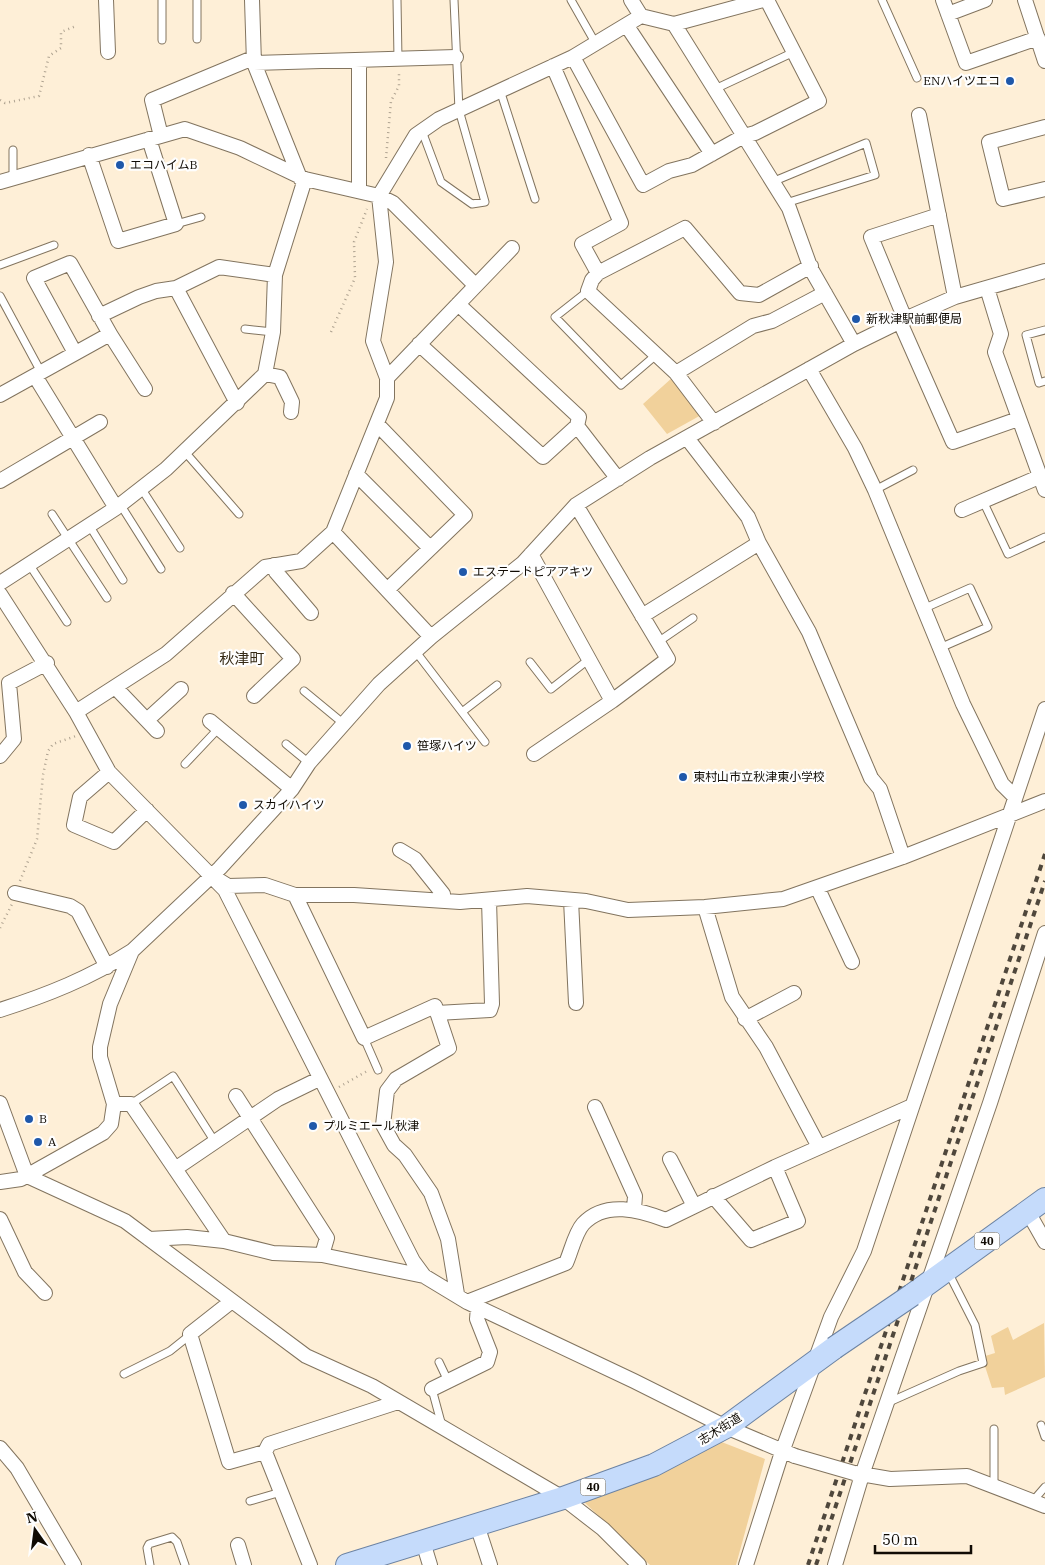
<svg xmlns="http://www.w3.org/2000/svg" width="1045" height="1565" font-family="'IBM Plex Serif','Noto Sans JP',serif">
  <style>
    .green { fill: #f1d19b }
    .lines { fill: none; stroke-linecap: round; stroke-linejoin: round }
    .lane-casing { stroke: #82745f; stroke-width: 9 }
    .street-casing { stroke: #82745f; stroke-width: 16 }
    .primary-casing { stroke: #6c83a3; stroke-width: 24 }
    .path { stroke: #afa391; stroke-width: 2.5; stroke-dasharray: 1 4; stroke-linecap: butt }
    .lane { stroke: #fff; stroke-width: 7 }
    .street { stroke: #fff; stroke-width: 14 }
    .primary { stroke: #c5dbfb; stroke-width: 22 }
    .rail { stroke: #4f473c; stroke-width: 4; stroke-dasharray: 6 6; stroke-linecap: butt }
    .street-bridge-casing { stroke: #82745f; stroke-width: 16; stroke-linecap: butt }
    .primary-bridge-casing { stroke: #6c83a3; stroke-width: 24; stroke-linecap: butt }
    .street-bridge { stroke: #fff; stroke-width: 14 }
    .primary-bridge { stroke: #c5dbfb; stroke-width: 22 }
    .poi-dot { fill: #1f58aa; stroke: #fefefe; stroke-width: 2 }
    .labels { text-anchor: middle; stroke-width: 4.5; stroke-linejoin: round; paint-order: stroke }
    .shield { fill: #fefefe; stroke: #57544f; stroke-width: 1 }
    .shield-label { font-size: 11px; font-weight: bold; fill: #100b04 }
    .poi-label { font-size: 12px; fill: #100b04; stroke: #fefefe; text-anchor: start }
    .street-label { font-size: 12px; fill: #100b04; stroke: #fefefe }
    .quarter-label { font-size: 15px; fill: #352a16; stroke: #fefefe }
  </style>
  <rect width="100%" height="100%" fill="#feefd7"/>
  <!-- green -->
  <path class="green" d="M673 377 703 414 667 434 643 404Z
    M1044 1323 1045 1377 1005 1395 1004 1387 992 1388 982 1357 995 1353 991 1336 1008 1327 1013 1340Z
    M719 1441 765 1459 736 1565H650L583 1501Z"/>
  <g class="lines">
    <!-- lane casing -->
    <g class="lane-casing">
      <path id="lane" d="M162 0V40
        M197 0V39
        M397 0 398 59
        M571 0 596 44
        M882 0 917 78
        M715 89 794 52
        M500 90 535 199
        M422 131 441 182 472 204 485 202 459 110 454 0
        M13 179V150
        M772 182 866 143 875 175 786 203
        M176 224 201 217
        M0 265 54 245
        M588 291 555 317 621 385 656 355
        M0 296 41 372
        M245 329 273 332
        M1045 330 1026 335 1039 383 1045 381
        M185 452 239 514
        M141 488 180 548
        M875 490 913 470
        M983 501 1008 554 1045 537
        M120 504 161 569
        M52 514 107 598
        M89 525 123 580
        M29 564 67 622
        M925 608 970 588 988 627 942 647
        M658 642 693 618
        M416 652 485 742
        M530 662 551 689 588 660
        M304 691 344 724
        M462 712 497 685
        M286 744 309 763
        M185 764 218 729
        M364 1038 378 1070
        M131 1104 173 1076 215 1142
        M439 1362 448 1381
        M124 1374 170 1351 190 1335
        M432 1389 442 1426
        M887 1403 959 1371 983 1363 975 1325 948 1272
        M1041 1425 1045 1437
        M994 1429V1487
        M250 1501 281 1492
        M1032 1502 1045 1487
        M150 1565 147 1548 149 1544 172 1537 177 1542 185 1565"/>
    </g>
    <!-- street casing -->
    <g class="street-casing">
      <path id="street" d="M106 0 108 52
        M252 0 254 63 300 178
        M631 0 641 16 674 24 763 0
        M943 0 966 63 1038 38
        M1025 0 1045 61
        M948 14 985 0
        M674 24 789 208 811 269 854 344
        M627 26 712 154
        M573 57 643 185 669 171 692 165 744 136 755 133 819 101 767 0
        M359 61V191
        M254 63 456 57
        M553 66 621 223 582 244 598 273 592 280 588 291 676 373 714 423
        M919 115 955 297
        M1045 127 989 142 1003 199 1045 189
        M161 136 152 100 253 58
        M89 155 118 241 176 224 149 139
        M0 182 185 129 240 148 305 179 379 196 393 203 475 285
        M598 273 685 228 740 293 759 295 811 266
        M176 288 237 403
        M987 288 1001 334 995 352 1045 490
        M458 304 579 417 577 426 618 479
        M99 316 139 297 156 291 176 288 219 267 275 275
        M905 319 871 237 939 215
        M900 322 953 442 1018 419
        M419 344 543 457 577 426
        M75 353 34 278 70 263 110 334 145 389
        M809 369 855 448 875 490 963 704 1002 784 1015 797
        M676 373 753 326 772 321 825 293
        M265 374 280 377 292 402 291 412
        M35 376 116 508
        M387 378 512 248
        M0 395 110 334
        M377 424 465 515 387 590
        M687 438 748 517 759 543 809 632 871 778 880 789 903 857
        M356 474 430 548
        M0 481 100 422
        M962 510 1039 477
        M333 532 431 637
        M531 554 612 701
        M274 565 276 572 311 613
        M0 583 116 508 166 469 265 374 273 332 275 275 305 179
        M233 593 293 659 254 696
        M0 594 76 712 109 772 225 890 413 1261 424 1276 467 1302 634 1381 726 1427 795 1456
        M642 616 759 543
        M115 687 157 731
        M76 712 166 654 265 567 301 561 333 532 387 398V378L373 341 386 262 379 196 416 135 439 119 573 57 641 16
        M147 720 181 689
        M210 721 292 789
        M534 754 612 701 668 659 576 505
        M0 756 14 739 9 683 47 663
        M109 772 80 797 74 825 114 842 147 810
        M400 850 415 859 443 894 442 900
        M217 879 228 886 265 885 295 895H354L460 902 527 896 586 901 628 910 705 907 783 899 903 857 1045 801
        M818 889 852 962
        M15 893 70 906 78 911 107 967
        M295 895 364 1038 435 1006 449 1048 396 1079 387 1091 383 1125 394 1145 405 1155 431 1193 448 1239 457 1294
        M571 900 576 1003
        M705 907 732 997 766 1047 819 1147
        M0 1010C47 995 90 978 132 951
        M437 1013 490 1010 492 1004 489 900
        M745 1019 794 993
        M236 1096 327 1238 322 1255
        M0 1103 27 1176 125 1221 306 1356 372 1386 563 1498 603 1529 639 1565
        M114 1104H131L224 1241
        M595 1107 635 1196 634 1209
        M670 1159 694 1206
        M175 1169 278 1099 319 1079
        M0 1182 21 1179 103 1133 111 1124 114 1104 100 1057V1047L110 1004 132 951 220 868 292 789 309 763 379 684 431 637 523 563 576 505 650 458 854 344 905 319 955 297 1045 271
        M713 1196 751 1240 798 1221 775 1167
        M1028 1212 1045 1242
        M0 1219 25 1272 45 1293
        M149 1239 187 1237 224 1241 273 1253 322 1255 424 1276
        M232 1301 190 1334 229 1462 265 1452
        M467 1302 566 1263C571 1252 575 1233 583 1224 605 1200 640 1210 666 1220L775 1167 912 1106
        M432 1389 487 1362 490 1352 477 1319 478 1307
        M0 1448 17 1468 74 1565
        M855 1473 890 1479 967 1476 1045 1506
        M477 1525 490 1565
        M423 1542 430 1565
        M238 1545 244 1565
        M310 1565 265 1452 269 1444 398 1402
        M746 1565 782 1452 831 1317 864 1251 1045 709
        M835 1565 862 1475 990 1103 1045 933"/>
    </g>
    <!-- primary casing -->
    <g class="primary-casing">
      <path id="primary" d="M912 1295 1045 1199
        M347 1565 563 1498 654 1465 726 1427 834 1348"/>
    </g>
    <!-- path -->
    <path class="path" d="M0 100 5 103 39 96 49 56 61 48V32L76 26
      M386 158 391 101 399 86V71
      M331 332 355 278 354 242 367 209
      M20 881 37 839 43 775 48 751 53 744 76 736
      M0 928 12 904
      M339 1087 369 1070"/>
    <!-- lane -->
    <use href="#lane" class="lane"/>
    <!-- street -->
    <use href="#street" class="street"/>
    <!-- primary -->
    <use href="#primary" class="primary"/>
    <!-- rail -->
    <path class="rail" d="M808 1565 1045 854
      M816 1565 1045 881"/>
    <!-- street-bridge casing -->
    <g class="street-bridge-casing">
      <path id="street-bridge" d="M795 1456 854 1473"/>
    </g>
    <!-- primary-bridge casing -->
    <g class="primary-bridge-casing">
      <path id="primary-bridge" d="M834 1348 912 1295"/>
    </g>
    <!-- street-bridge -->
    <use href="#street-bridge" class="street-bridge"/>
    <!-- primary-bridge -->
    <use href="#primary-bridge" class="primary-bridge"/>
  </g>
  <!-- markers -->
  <g class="poi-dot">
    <circle cx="1010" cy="81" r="5"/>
    <circle cx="120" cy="165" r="5"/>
    <circle cx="856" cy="319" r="5"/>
    <circle cx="463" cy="572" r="5"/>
    <circle cx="407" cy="746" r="5"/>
    <circle cx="683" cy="777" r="5"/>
    <circle cx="243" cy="805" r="5"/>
    <circle cx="29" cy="1119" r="5"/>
    <circle cx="313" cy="1126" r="5"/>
    <circle cx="38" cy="1142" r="5"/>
  </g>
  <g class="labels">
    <!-- shield labels -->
    <g class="shield">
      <rect x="974.5" y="1232.5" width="25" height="17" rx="4"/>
      <rect x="580.5" y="1478.5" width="25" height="17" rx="4"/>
    </g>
    <g class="shield-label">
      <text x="987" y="1245">40</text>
      <text x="593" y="1491">40</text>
    </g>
    <!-- poi labels -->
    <g class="poi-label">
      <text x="1000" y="85" text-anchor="end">ENハイツエコ</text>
      <text x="130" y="169">エコハイムB</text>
      <text x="866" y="323">新秋津駅前郵便局</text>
      <text x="473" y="576">エステートピアアキツ</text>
      <text x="417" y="750">笹塚ハイツ</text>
      <text x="693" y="781">東村山市立秋津東小学校</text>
      <text x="253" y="809">スカイハイツ</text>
      <text x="39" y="1123">B</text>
      <text x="323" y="1130">プルミエール秋津</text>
      <text x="48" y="1146">A</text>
    </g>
    <!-- street labels -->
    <g class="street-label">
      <text transform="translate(720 1429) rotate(-32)" y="4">志木街道</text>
    </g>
    <!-- quarter labels -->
    <g class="quarter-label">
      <text x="242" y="664">秋津町</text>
    </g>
  </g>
  <!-- north arrow -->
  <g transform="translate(35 1530) rotate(346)" stroke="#fefefe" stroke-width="4" paint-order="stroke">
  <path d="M0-4L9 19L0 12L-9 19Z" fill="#100b04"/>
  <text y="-8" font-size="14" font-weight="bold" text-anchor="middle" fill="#100b04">N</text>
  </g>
  <!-- scale -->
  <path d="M875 1545v8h96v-8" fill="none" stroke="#100b04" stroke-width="2.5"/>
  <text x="882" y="1545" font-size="15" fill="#100b04" stroke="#fefefe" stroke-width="4" paint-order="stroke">50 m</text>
</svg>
